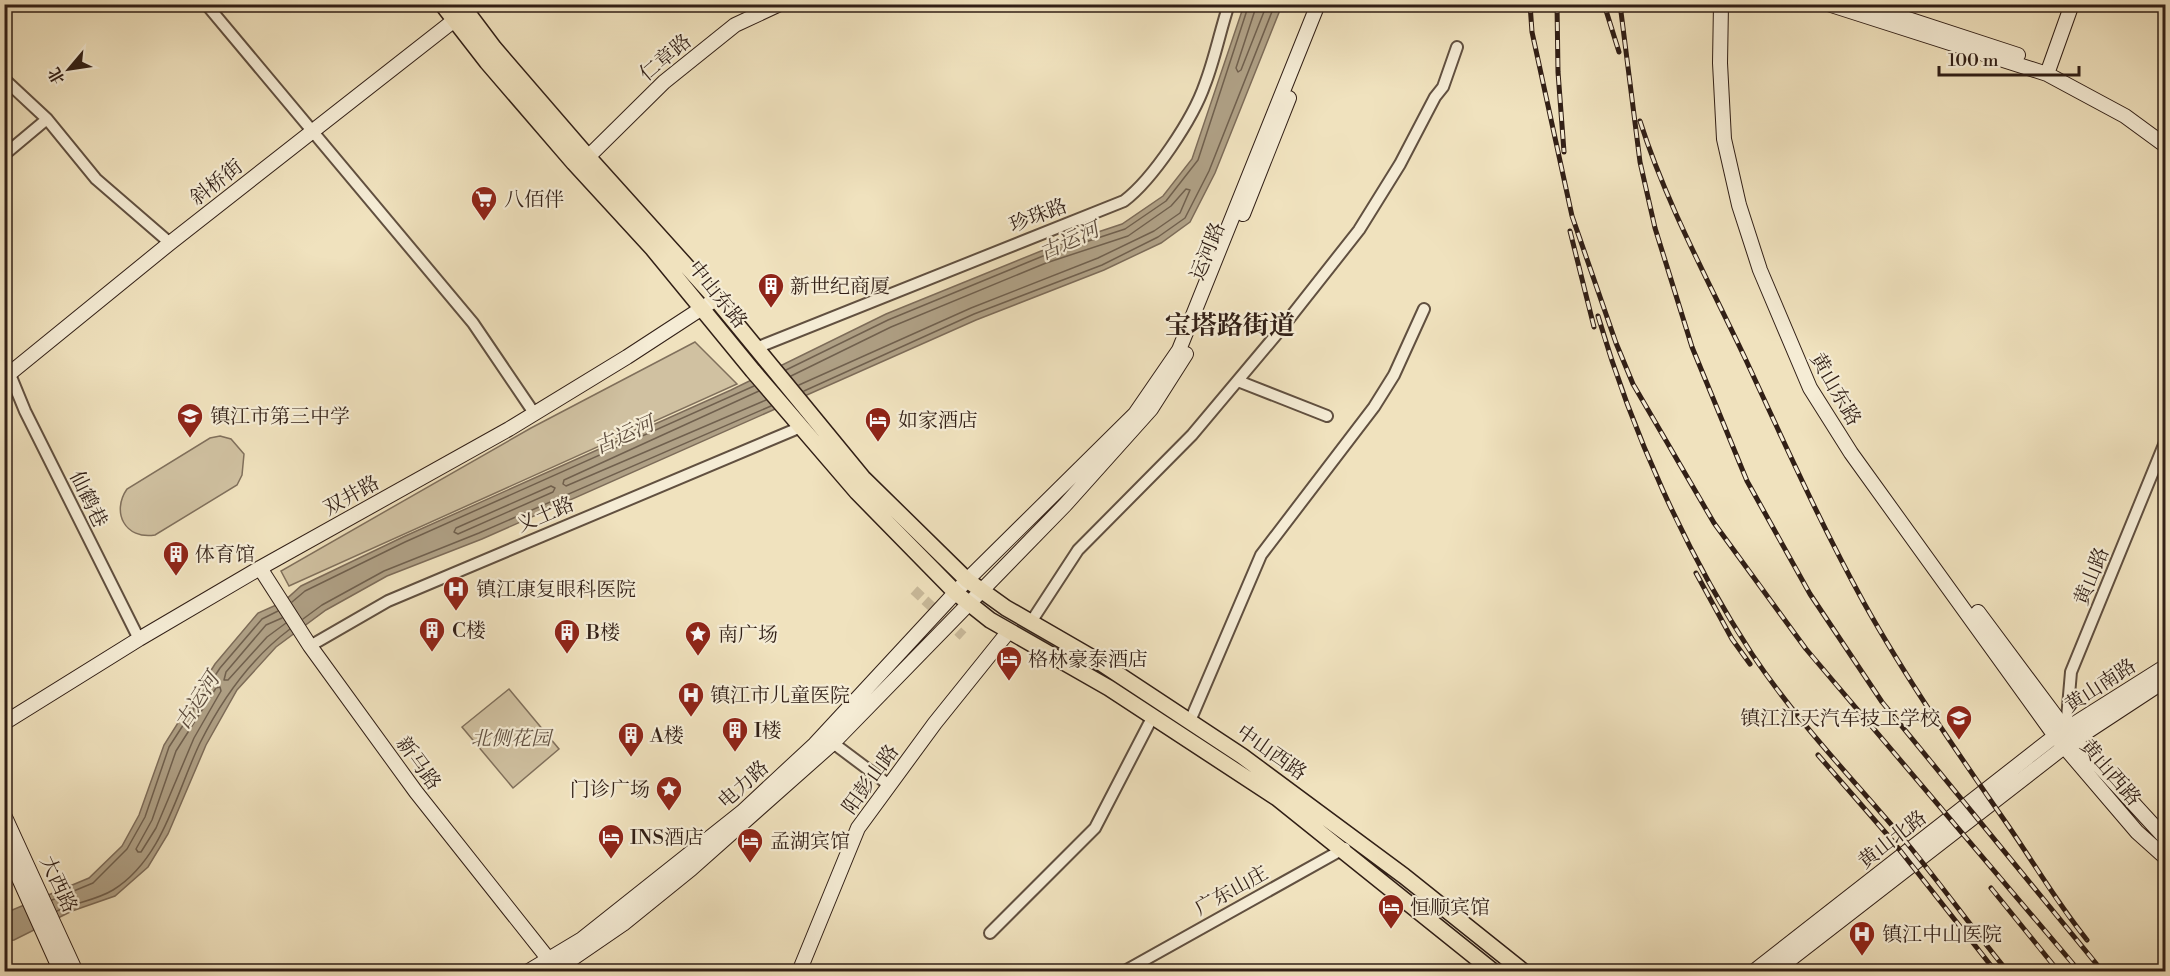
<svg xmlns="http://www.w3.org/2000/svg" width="2170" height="976" font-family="'Libre Bodoni','Noto Serif SC',serif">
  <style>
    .green { fill: #d0c1a1; stroke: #80705c; stroke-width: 1.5 }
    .water { fill: #afa085; stroke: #7d6c59; stroke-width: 1.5 }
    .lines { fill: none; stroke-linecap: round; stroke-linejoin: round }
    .shore { stroke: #70604e; stroke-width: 1.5 }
    .street-tunnel { stroke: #cabb9c; stroke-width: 10; stroke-dasharray: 10 5; stroke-linecap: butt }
    .street-casing { stroke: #615040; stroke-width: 14 }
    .secondary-casing { stroke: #311f16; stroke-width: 16 }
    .primary-casing { stroke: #311f16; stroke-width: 18 }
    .street { stroke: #f5ecd5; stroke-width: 10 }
    .secondary { stroke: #f5ecd5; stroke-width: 14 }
    .primary { stroke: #f0e2be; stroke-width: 15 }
    .rail-casing { stroke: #311f16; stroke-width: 5 }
    .rail { stroke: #f5ecd5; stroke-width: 3; stroke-dasharray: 9; stroke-linecap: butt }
    .labels { text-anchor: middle; stroke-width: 4.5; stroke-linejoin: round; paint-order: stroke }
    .street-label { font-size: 20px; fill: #311f16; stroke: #f5ecd5 }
    .poi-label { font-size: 20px; fill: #311f16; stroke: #f5ecd5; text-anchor: start }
    .park-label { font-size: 20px; font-style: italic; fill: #615040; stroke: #f5ecd5 }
    .water-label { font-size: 21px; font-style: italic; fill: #5d4c3d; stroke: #f5ecd5 }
    .district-label { font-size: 26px; font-weight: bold; fill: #311f16; stroke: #f5ecd5 }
  </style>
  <rect width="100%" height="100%" fill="#f0e2be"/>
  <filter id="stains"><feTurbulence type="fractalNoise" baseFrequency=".00333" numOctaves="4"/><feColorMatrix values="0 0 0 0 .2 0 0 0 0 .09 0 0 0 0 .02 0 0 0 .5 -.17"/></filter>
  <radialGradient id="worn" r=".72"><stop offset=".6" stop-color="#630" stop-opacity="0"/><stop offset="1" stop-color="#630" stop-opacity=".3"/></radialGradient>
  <!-- green -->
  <path class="green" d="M695 342 737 384 289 586 281 571 531 428Z
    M220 436 231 439 244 454 242 475 237 485 155 535C125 540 111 512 127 489L210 438Z
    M509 689 559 749 513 788 462 727Z"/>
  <!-- water -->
  <path class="water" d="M1244 5H1282L1215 173 1190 222 1161 243 1104 270 976 320 482 539 387 576 326 610 276 647 237 690 206 745 168 834 148 867 115 896 72 911 14 940 5 941V913L89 878 122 846 139 815 164 745 215 664 258 613 283 602 301 586 403 537 731 390 886 314 1041 251 1122 224 1163 196 1192 159Z"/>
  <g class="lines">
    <!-- shore -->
    <path class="shore" d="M1257 4 1236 68 1238 72 1241 70 1267 4
      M786 370 888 320 1043 256 1125 229 1166 201 1198 160 1249 4
      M791 376 891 327 1046 263 1128 236 1171 206 1186 189 1190 190 1180 213 1154 231 1098 258 971 308 799 385
      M759 391 564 480 563 484 566 486 766 400
      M804 391 974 314 1102 265 1158 237 1185 218 1209 171 1275 4
      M551 486 555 488 553 492 458 534 454 532 456 528Z
      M292 602 305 591 405 542 754 386
      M282 618 266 625 226 672 224 680H228L267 637 286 623
      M303 619 322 605 384 571 479 533 771 406
      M220 687 221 691 194 738 156 828 141 852H138L136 849 152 820 176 751 216 688Z
      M52 900 93 883 127 849 145 817 169 747 220 668 262 619 278 611
      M57 911C74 903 97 900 113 890 163 859 176 793 200 743 222 699 250 659 290 629"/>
    <!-- street-tunnel -->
    <path class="street-tunnel" d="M914 590 963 636"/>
    <!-- street casing -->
    <g class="street-casing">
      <path id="street" d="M206 4 473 323 534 413
        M4 79 47 119 96 179 170 243
        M4 155 47 119
        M756 348 1124 201C1153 179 1193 119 1205 84 1215 58 1220 31 1229 4
        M4 360 25 411 139 639
        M1238 381 1327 416
        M1031 622 1078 550 1192 435 1281 329 1359 230 1400 164 1435 97 1443 87 1457 47
        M310 646 388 601 801 427
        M1190 721 1261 555 1374 407 1394 375 1424 309
        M2066 730 2071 672 2166 440
        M833 743 889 785
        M990 933 1095 828 1153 716
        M1123 972 1345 848"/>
    </g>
    <!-- secondary casing -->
    <g class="secondary-casing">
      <path id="secondary" d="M1721 4 1720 63 1724 139 1739 205 1760 270 1810 388 1851 453 2055 736 2137 832 2166 858
        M1828 4 2047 74 2125 116 2166 146
        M1862 4 2018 55
        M2047 74 2072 4
        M588 157 664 82 735 25 780 4
        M1243 214 1289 98
        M4 378 170 243 475 4
        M260 568 310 646 416 792 554 966
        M1978 612 2066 730 2166 839
        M4 723 139 639 260 568 509 429 627 357 716 299
        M4 815 76 972
        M4 845 61 972
        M527 972 582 939 742 812 815 744 967 580 1135 414 1179 350 1318 4
        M553 972 623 924 691 869 833 743 1065 505 1151 409 1186 354
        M799 972 858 828 935 723 1009 631
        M1753 972 2055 736 2166 666
        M1774 972 2064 747 2166 680"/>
    </g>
    <!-- primary casing -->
    <g class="primary-casing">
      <path id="primary" d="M442 4 487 62 574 163 653 249 753 371 857 492 956 593 990 620 1109 688 1277 798 1494 972
        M461 4 494 48 588 157 716 299 863 478 967 580 1006 608 1098 661 1242 756 1404 876 1524 972"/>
    </g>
    <!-- street -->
    <use href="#street" class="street"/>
    <!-- secondary -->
    <use href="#secondary" class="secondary"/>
    <!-- primary -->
    <use href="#primary" class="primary"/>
    <!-- rail casing -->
    <g class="rail-casing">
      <path id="rail" d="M1530 4 1532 32 1572 216 1616 343 1633 384 1714 523 1806 649 2080 972
        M1557 4 1558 72 1564 152
        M1604 4 1619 52
        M1620 4 1640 162 1655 228 1692 347 1747 481 1810 594 1882 702 2103 972
        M1640 121C1666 203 1708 280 1745 358 1783 440 1820 523 1864 603 1907 680 1957 752 2007 824 2034 863 2057 903 2087 940
        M1570 231 1594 327
        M1598 316C1632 432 1686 553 1752 654 1796 720 1850 776 1901 836 1938 880 1971 927 2008 972
        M1696 573 1732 639 1750 664
        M1818 755 1891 839 1996 972
        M1991 888 2059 972"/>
    </g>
    <!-- rail -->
    <use href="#rail" class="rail"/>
  </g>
  <!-- icons -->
  <defs>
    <g id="supermarket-pin" transform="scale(1.35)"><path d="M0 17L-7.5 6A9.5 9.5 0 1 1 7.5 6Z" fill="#8f2418" stroke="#f5ecd5"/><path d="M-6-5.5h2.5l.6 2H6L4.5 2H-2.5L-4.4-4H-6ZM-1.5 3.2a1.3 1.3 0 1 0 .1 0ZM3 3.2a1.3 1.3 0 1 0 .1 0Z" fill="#fff"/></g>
    <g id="building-pin" transform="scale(1.35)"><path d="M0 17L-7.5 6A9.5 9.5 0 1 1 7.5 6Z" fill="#8f2418" stroke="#f5ecd5"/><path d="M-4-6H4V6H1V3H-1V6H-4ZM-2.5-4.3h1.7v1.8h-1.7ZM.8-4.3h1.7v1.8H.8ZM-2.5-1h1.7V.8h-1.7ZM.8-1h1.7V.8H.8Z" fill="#fff"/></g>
    <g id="school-pin" transform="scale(1.35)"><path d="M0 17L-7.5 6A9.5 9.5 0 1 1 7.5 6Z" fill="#8f2418" stroke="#f5ecd5"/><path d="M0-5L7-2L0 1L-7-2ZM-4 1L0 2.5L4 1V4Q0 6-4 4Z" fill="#fff"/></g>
    <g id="hotel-pin" transform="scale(1.35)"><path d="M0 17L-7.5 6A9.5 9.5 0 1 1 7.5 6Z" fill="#8f2418" stroke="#f5ecd5"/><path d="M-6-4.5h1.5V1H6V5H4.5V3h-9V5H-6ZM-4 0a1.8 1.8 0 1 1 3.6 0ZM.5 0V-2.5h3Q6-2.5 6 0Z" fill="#fff"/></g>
    <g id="hospital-pin" transform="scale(1.35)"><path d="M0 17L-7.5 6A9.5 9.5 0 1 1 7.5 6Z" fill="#8f2418" stroke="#f5ecd5"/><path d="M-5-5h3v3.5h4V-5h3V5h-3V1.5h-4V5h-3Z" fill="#fff"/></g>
    <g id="sight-pin" transform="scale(1.35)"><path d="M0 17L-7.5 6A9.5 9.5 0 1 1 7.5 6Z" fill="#8f2418" stroke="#f5ecd5"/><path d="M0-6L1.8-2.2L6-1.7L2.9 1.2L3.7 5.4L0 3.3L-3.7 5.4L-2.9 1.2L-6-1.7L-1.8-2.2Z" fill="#fff"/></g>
  </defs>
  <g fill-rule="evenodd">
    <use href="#supermarket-pin" x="484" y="199"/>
    <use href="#building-pin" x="771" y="286"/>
    <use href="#school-pin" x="190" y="416"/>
    <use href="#hotel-pin" x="878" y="420"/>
    <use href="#building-pin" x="176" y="554"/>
    <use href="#hospital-pin" x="456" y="589"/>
    <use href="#building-pin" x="432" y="630"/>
    <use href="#building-pin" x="567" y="632"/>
    <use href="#sight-pin" x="698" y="634"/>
    <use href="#hotel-pin" x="1009" y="659"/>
    <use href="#hospital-pin" x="691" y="695"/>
    <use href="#school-pin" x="1959" y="718"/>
    <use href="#building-pin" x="735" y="730"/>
    <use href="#building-pin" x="631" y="735"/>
    <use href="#sight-pin" x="669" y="789"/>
    <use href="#hotel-pin" x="611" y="837"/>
    <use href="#hotel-pin" x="750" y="841"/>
    <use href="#hotel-pin" x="1391" y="907"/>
    <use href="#hospital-pin" x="1862" y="934"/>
  </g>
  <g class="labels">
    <!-- street labels -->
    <g class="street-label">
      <text transform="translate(665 57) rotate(-40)" y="7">仁章路</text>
      <text transform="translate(216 182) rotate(-38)" y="7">斜桥街</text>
      <text transform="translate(1038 215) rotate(-21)" y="7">珍珠路</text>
      <text transform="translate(1207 251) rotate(-68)" y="7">运河路</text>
      <text transform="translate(718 294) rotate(51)" y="7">中山东路</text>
      <text transform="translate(1836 389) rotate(60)" y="7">黄山东路</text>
      <text transform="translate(351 495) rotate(-29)" y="7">双井路</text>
      <text transform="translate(89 499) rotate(64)" y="7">仙鹤巷</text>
      <text transform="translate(545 514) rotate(-23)" y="7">义土路</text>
      <text transform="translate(2091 576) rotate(-68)" y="7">黄山路</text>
      <text transform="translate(2100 685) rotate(-33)" y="7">黄山南路</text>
      <text transform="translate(1272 752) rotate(35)" y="7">中山西路</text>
      <text transform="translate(419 763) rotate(54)" y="7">新马路</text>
      <text transform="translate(2111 772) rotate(49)" y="7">黄山西路</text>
      <text transform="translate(870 779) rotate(-54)" y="7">阳彭山路</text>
      <text transform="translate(743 784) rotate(-42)" y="7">电力路</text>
      <text transform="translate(1892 839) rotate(-38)" y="7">黄山北路</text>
      <text transform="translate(59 884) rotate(65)" y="7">大西路</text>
      <text transform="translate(1231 890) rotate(-29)" y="7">广东山庄</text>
    </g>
    <!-- poi labels -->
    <g class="poi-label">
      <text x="504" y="206">八佰伴</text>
      <text x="790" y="293">新世纪商厦</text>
      <text x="210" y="423">镇江市第三中学</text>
      <text x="898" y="427">如家酒店</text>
      <text x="195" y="561">体育馆</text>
      <text x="476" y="596">镇江康复眼科医院</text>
      <text x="452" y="637">C楼</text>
      <text x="586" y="639">B楼</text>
      <text x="718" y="641">南广场</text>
      <text x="1028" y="666">格林豪泰酒店</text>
      <text x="710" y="702">镇江市儿童医院</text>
      <text x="1940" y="725" text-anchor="end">镇江江天汽车技工学校</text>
      <text x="754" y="737">I楼</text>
      <text x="650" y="742">A楼</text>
      <text x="650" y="796" text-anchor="end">门诊广场</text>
      <text x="630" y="844">INS酒店</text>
      <text x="770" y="848">孟湖宾馆</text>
      <text x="1410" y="914">恒顺宾馆</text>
      <text x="1882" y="941">镇江中山医院</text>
    </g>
    <!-- park labels -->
    <g class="park-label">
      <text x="511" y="745">北侧花园</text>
    </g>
    <!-- water labels -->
    <g class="water-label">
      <text transform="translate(1069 241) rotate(-24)" y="7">古运河</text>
      <text transform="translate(624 435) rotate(-24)" y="7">古运河</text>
      <text transform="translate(197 701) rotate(-57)" y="7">古运河</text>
    </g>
    <!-- district labels -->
    <g class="district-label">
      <text x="1230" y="334">宝塔路街道</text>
    </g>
  </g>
  <!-- margin -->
  <rect width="2170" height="976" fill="none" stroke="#f0e2be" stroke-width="24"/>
  <rect x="6" y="6" width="2158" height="964" fill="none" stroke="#311f16" stroke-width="3"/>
  <rect x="12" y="12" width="2146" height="952" fill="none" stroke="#311f16" stroke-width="1.5"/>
  <!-- north arrow -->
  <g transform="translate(69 69) rotate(241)" stroke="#f5ecd5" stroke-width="4.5" paint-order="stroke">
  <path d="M0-4.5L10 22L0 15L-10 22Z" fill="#311f16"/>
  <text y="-9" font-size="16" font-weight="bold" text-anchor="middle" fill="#311f16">北</text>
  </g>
  <!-- scale -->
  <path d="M1939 66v9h140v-9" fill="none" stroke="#311f16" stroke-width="3"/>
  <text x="1948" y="66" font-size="18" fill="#311f16" stroke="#f5ecd5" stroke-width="4.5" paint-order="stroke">100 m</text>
  <rect width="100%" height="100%" filter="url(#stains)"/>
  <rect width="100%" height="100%" fill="url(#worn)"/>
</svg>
